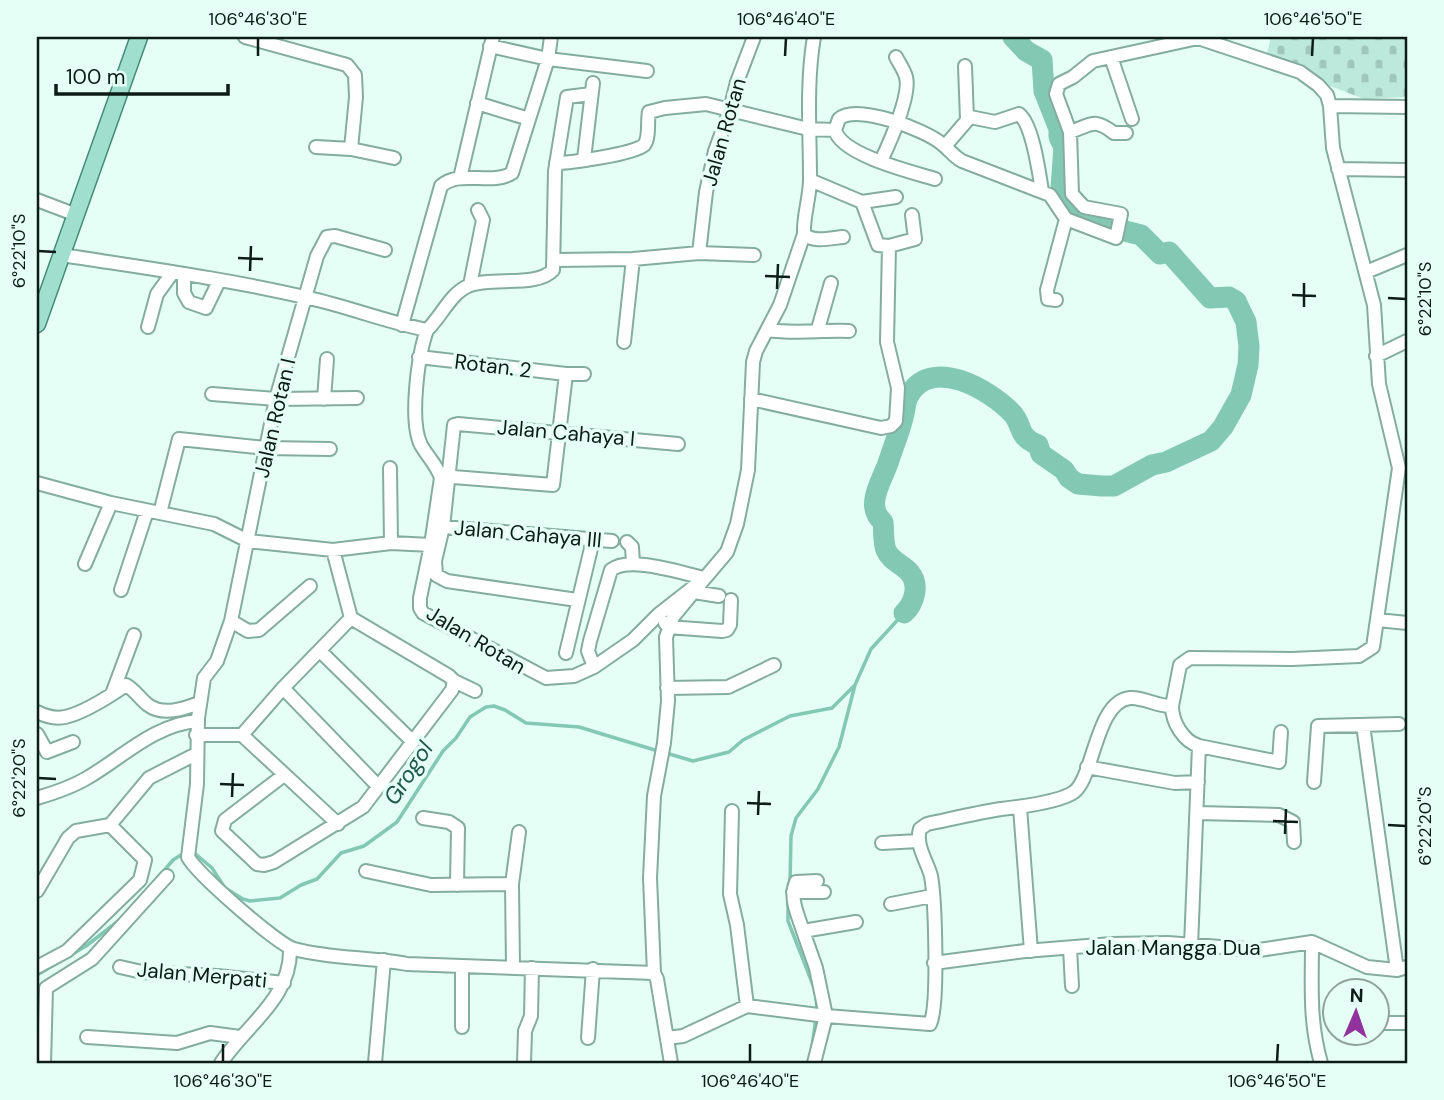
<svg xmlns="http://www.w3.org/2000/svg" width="1444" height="1100" font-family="'DM Sans',sans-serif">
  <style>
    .cemetery { fill: url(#cemetery-stones) }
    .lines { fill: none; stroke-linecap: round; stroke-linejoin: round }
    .stream { stroke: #83c8b3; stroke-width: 3.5 }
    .river { stroke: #83c8b3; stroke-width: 21 }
    .minor-casing { stroke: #84ac9f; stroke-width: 16 }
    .major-casing { stroke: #438c78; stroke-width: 19 }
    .minor { stroke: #fff; stroke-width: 12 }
    .major { stroke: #a0dfce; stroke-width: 16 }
    .ticks { fill: none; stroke: #0c1c17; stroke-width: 2.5 }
    .labels { text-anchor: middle; stroke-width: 7; stroke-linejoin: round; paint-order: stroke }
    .street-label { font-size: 21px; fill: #0c1c17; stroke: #e6fff6 }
    .water-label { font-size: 23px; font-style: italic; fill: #20584a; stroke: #e6fff6 }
    .neatline { fill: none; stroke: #0c1c17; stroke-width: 2.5 }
    .ticks-label { font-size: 18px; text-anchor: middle; fill: #0c1c17 }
  </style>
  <defs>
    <pattern id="cemetery-stones" width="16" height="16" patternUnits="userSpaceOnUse" patternTransform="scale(1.75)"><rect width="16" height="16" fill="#bce9db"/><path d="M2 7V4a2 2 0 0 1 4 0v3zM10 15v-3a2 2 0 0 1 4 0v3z" fill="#a0c7bb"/></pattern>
  </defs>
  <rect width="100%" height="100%" fill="#e6fff6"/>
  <!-- cemetery -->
  <path class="cemetery" d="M1271 37H1407V97L1364 99 1265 61Z"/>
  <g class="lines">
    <!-- stream -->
    <path class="stream" d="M666 753 693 761 729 752 743 740 790 716 832 708 855 685
      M192 851 212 868 225 888 243 899 250 901 280 898 301 885 317 879 341 853 364 846 397 822 443 751 456 738 470 717 486 707 494 706 505 710 526 723 579 727 658 751
      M162 873 173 860 184 853
      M790 885 791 836 796 818 818 789 839 747 855 685 871 649 904 613
      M788 903V921L813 985
      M37 975 86 946 122 918
      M812 1047 817 1010 816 996"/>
    <!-- river -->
    <path class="river" d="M904 613C914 604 920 585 910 573 903 564 891 562 886 550 883 543 884 531 883 522 864 506 882 481 888 463 893 448 899 433 903 418 905 411 905 403 908 397 930 354 990 390 1012 413 1024 426 1016 436 1038 445L1041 454 1064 470 1069 478 1078 484 1102 486H1114L1152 465 1166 462 1211 441 1223 427 1241 395 1248 365 1249 346 1246 322 1236 301 1229 297 1210 298 1169 252 1160 254 1141 235 1125 231 1108 221 1086 218 1078 213 1068 201 1061 188 1064 147 1059 137V129L1044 91 1042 60 1026 51 1013 37"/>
    <!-- minor casing -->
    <g class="minor-casing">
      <path id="minor" d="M245 37 347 65 355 75 356 97 351 149 394 158
        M814 37C806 84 810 132 810 179 810 198 803 216 804 234 813 243 831 238 843 237
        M490 46 548 59 647 71
        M1111 57 1132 119
        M965 66 967 119
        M477 103 529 119
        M1330 106 1407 107
        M1070 132C1093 124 1094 118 1114 133H1126
        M945 146 970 117 995 122 1019 114C1033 125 1039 173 1042 191
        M316 147 351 149
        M584 159 593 83
        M881 161C889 144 911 95 906 77 904 70 899 63 896 57
        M556 163C570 163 634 154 644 145 650 138 647 120 649 112L665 108 706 104 808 129 835 130
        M1338 169 1407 170
        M460 178 493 37
        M810 180 862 202 896 197
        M37 200 74 214
        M862 202 878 245 889 246 915 239 912 215
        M385 250 335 236 327 237 317 256 276 399 231 621 217 661 204 678 198 718 197 784 188 857C196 873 278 945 294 949 331 959 370 957 407 964L654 973 657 979 671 1063
        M699 253 754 255
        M62 255C145 268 228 279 309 298 349 307 387 322 427 330 418 355 409 421 421 445 427 456 437 465 441 478L431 545 420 598V608L423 613 546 678 574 676 594 667 633 640 659 614 705 578 727 552 737 524 748 470 753 362 756 351 780 305 804 234
        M555 260 633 259 699 253 706 192 715 151 730 110 737 82 754 37
        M1366 272 1407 255
        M184 274V293L189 302 206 308 219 281
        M470 285 483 220 478 210
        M1056 300 1048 299 1047 290 1066 219
        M402 325 441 186C460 169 491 186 512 173L548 59 551 37
        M148 327 157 294 173 272
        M818 329 831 283
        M427 330C441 317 450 294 468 286 489 276 537 288 553 270L555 171 567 97 591 94
        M767 330C795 334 821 330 849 331
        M624 342 633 259
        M1376 356 1407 341
        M419 357 566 374 553 485 453 477 450 474
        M566 374H584
        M212 394 276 399 357 398
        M324 399 327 359
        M751 399 881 428 891 426 896 421 898 388 887 342 889 246
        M390 468 391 543
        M37 483 111 503 214 524 248 541 333 550 391 543 431 545
        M160 513 179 439 265 448 330 449
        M443 527 612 541
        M627 542 632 547 633 564
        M85 564 111 503
        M121 590 147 511
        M694 592 719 596
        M577 600 447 581 436 575 435 561 443 527 454 425 458 424 678 444
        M1378 620 1407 623
        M231 621 248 631 259 630 310 586
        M665 623 668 627 722 631 727 630 730 625 731 600
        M320 651 413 742
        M566 653 593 540
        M594 667 588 651 590 641 611 570C630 555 683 574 705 578L673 617 666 637 668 701 664 743 654 796 650 878 654 973
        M454 681 475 691
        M283 688 377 785
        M667 688 728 687 774 665
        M112 694 134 635
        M1172 706C1172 722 1183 741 1199 746L1279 762 1281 732
        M37 712C45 716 55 719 65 717 83 713 110 696 126 685 135 690 140 699 148 705 163 716 184 709 199 703
        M1363 725 1397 970
        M37 734 47 752 73 742
        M196 735H242L338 824
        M242 735 283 688 351 618 333 550
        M1087 767 1175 783 1198 782
        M284 775 225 820 222 831 257 864 264 865 274 862 363 807 452 690 454 681 449 676 351 618
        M1314 782 1318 726 1399 724
        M37 798C54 793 72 787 87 778 123 757 155 724 198 721
        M1020 808 1031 951
        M732 811 730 894 737 925 747 1006
        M1197 813 1279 815 1293 822 1294 842
        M423 818 449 822 458 828 457 885
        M882 843 918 841
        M366 871 431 885 512 884 513 968
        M512 884 519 832
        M37 891 68 838 76 831 110 825 149 778 196 754
        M793 892H824
        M891 904 932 896
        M803 931C798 915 789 898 796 882L817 881
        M1312 942C1312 986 1309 1021 1321 1063
        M1191 946 1199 746
        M1070 948 1072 986
        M934 963 1025 951 1112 944 1168 943 1259 950 1312 942 1367 967 1397 970 1407 967
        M37 967 67 951 140 880 145 860 110 825
        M120 967 142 972 217 976 284 983
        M46 988 92 959 167 876
        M1383 1023H1407
        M462 1027V968
        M87 1037 177 1043 210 1033 240 1037
        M588 1038 593 969
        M667 1038 683 1036 747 1006 826 1016 930 1024C939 1006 935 898 931 876 927 861 915 845 920 829L927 824C951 819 976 813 1001 809 1019 807 1060 802 1074 792 1094 777 1096 701 1130 698 1144 697 1158 707 1172 706L1180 665 1190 658 1292 659 1359 656 1373 647 1399 468 1379 384 1374 305 1333 148 1330 106 1327 95 1318 85 1300 72 1198 38 1093 61 1073 77 1059 84 1056 94 1070 132 1072 194 1084 207 1121 214 1116 238 1066 219 1050 195 962 161C953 156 950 150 942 144 926 130 856 103 839 119L835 130C841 155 912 172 935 179
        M44 1063 46 988
        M221 1063C245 1026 292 998 290 948
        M375 1063 384 960
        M524 1063 525 1031 531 1016 532 968
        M814 1063 826 1016 816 968 803 931 856 922"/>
    </g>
    <!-- major casing -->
    <g class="major-casing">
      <path id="major" d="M37 324 139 37"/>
    </g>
    <!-- minor -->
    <use href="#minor" class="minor"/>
    <!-- major -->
    <use href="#major" class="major"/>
  </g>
  <!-- ticks -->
  <path class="ticks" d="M258 56V38M785 56 786 38M1312 56 1313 38M38 251 56 252M238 258 263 259M250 271 251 246M765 276 790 277M777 289 778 264M1292 295 1316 296M1388 298 1406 299M1304 307V283M38 778 56 779M220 784 244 785M232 797 233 773M747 803 771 804M758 815 759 791M1273 821 1298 822M1388 825 1406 826M1285 834 1286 809M223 1062V1044M750 1062V1044M1277 1062 1278 1044"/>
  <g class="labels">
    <!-- street labels -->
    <g class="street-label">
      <text transform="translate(724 132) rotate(-74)" y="7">Jalan Rotan</text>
      <text transform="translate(493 366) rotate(7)" y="7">Rotan. 2</text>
      <text transform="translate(275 418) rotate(-77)" y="7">Jalan Rotan I</text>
      <text transform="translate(566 433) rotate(5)" y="7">Jalan Cahaya I</text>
      <text transform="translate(528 534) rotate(5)" y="7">Jalan Cahaya III</text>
      <text transform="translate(476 640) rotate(31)" y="7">Jalan Rotan</text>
      <text x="1173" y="955">Jalan Mangga Dua</text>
      <text transform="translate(202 975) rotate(5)" y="7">Jalan Merpati</text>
    </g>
    <!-- water labels -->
    <g class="water-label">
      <text transform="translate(408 773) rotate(-57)" y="8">Grogol</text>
    </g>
  </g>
  <!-- border -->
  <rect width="1444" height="1100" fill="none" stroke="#e6fff6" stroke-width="77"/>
  <!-- north arrow -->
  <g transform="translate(1356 1012) rotate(2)"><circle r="33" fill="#e6fff6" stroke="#8fa49d" stroke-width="2"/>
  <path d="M0-5L12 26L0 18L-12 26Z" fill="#92339d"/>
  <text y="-10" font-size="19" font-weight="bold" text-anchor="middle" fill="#0c1c17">N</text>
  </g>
  <!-- scale -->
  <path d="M56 84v10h172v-10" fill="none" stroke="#0c1c17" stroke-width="3.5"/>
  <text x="66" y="84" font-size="21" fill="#0c1c17" stroke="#e6fff6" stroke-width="5" paint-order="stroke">100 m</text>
  <rect x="38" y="38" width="1368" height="1024" class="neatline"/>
  <g class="ticks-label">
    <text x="258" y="25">106°46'30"E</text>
    <text x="786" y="25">106°46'40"E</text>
    <text x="1313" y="25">106°46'50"E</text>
    <text transform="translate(19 251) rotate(-90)" y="6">6°22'10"S</text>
    <text transform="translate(1425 299) rotate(-90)" y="6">6°22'10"S</text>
    <text transform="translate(19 778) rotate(-90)" y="6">6°22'20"S</text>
    <text transform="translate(1425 826) rotate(-90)" y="6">6°22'20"S</text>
    <text x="223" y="1087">106°46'30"E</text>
    <text x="750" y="1087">106°46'40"E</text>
    <text x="1277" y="1087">106°46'50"E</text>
  </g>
</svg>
